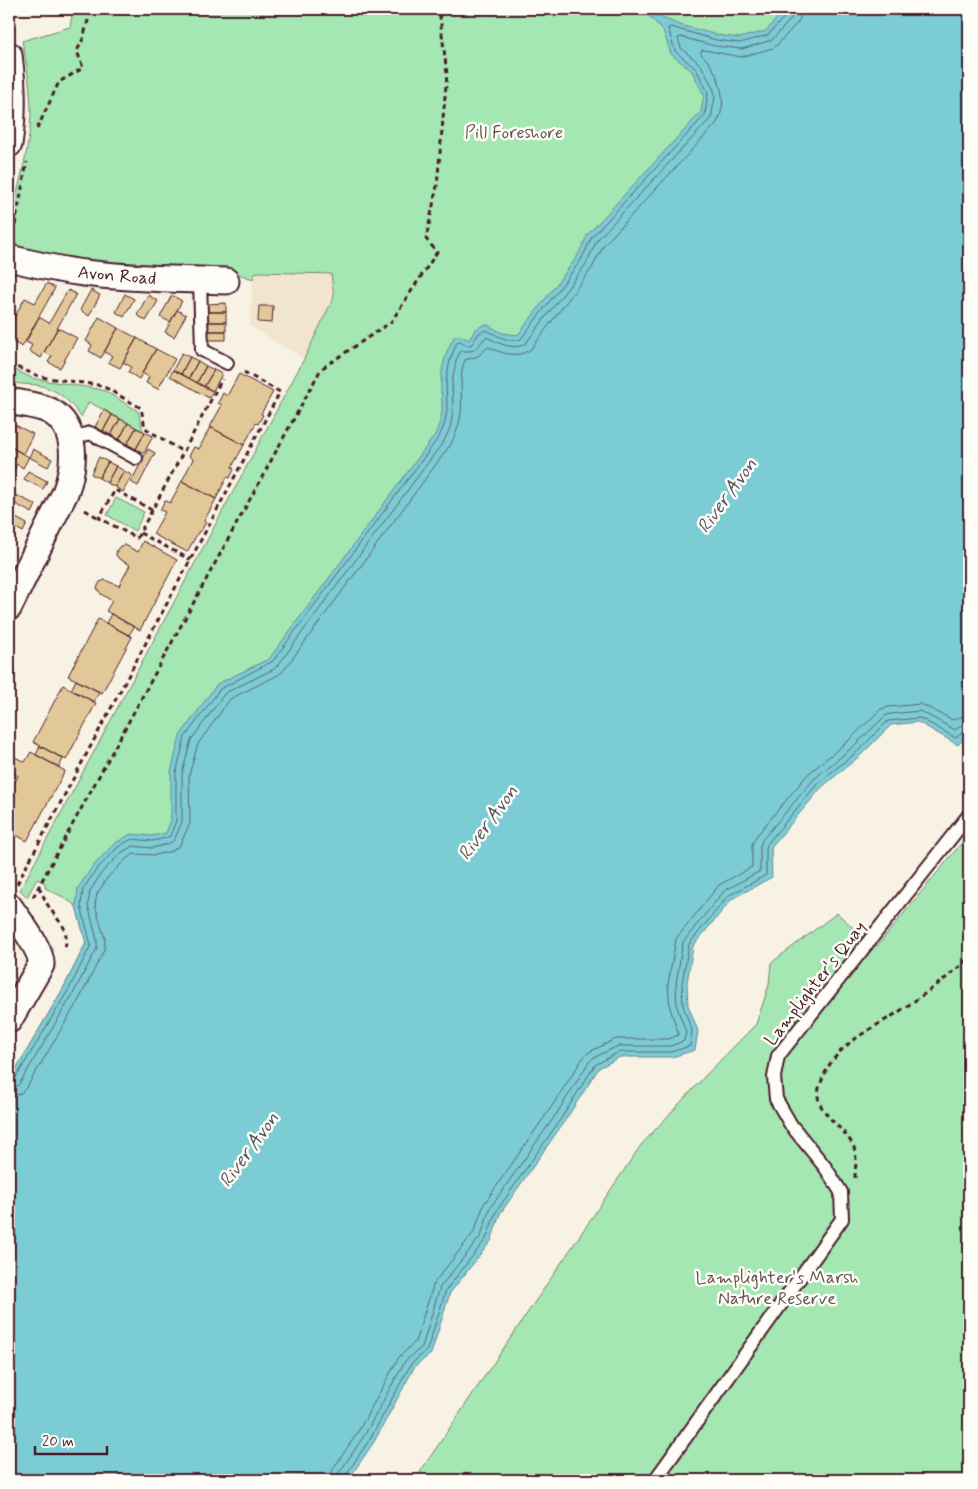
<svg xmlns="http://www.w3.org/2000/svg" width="978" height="1489" font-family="Mynerve,sans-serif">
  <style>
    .built { fill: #f1e5cd }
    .green { fill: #a4e7b2; stroke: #77836e }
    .water { fill: #7bccd5; stroke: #678791 }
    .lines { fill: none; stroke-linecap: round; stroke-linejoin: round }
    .shore { stroke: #5e646f; stroke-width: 1 }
    .building { fill: #e2c898; stroke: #4a1f2b }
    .service-casing { stroke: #4a1f2b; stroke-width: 16 }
    .minor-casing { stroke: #4a1f2b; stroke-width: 29 }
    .path { stroke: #4a1f2b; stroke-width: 3; stroke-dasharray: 5 4; stroke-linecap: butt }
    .service { stroke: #fdfcf7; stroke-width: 12 }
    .minor { stroke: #fdfcf7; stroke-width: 25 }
    .labels { text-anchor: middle; stroke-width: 5; stroke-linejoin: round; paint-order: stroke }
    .park-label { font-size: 18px; fill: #60514d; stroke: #fdfcf7 }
    .street-label { font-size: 18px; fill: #4a1f2b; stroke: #fdfcf7 }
    .water-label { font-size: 19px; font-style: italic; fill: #59535e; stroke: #fdfcf7 }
  </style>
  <rect width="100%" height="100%" fill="#f8f2e4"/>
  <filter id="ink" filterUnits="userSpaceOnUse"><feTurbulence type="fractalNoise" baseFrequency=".02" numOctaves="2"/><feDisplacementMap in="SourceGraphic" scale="10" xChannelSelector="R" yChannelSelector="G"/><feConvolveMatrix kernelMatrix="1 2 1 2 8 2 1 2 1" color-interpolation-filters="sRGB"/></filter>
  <g filter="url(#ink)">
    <!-- built -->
    <path class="built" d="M260 272 331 274 334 297 304 359 250 326 253 279 255 273Z"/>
    <!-- green -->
    <path class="green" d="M73 9H969L9 1081 64 987 86 943 76 906 63 897 45 888V883L37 879 27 897 20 890 304 359 334 297 331 274 260 272 255 273 253 279 227 270 72 262 22 249 10 240 15 230 9 229V226C17 191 30 149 31 114 31 89 27 65 22 41L70 27Z
      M9 367 32 378 42 380 98 389 105 391 138 411 143 431 89 402 81 417C69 400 57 388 36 385 26 384 17 385 9 380Z
      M116 498 144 512 135 531 107 515Z
      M969 834V1480H417L422 1469 641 1145 706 1075 756 1024 769 985 771 963 837 913 862 936 877 946Z"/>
    <!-- water -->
    <path class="water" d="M785 9H969V629L968 631 969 632V733L958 745 918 722 891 725 861 755 822 787 771 847 772 877 732 899 693 946 687 983 688 1005 698 1031 695 1050 672 1057H620L599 1068 566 1119 500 1214 491 1241 450 1293 431 1354 415 1366 374 1442 348 1480H9V1081L64 987 86 943 76 906 78 888 93 866 114 844 131 834 151 836 166 833 171 820V772L180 736 217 684 269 659 435 435C438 427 441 420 442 412 443 402 440 391 441 380 442 365 447 348 455 336H461L469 340 475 330 483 325H488L502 333 518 335 577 257 588 234 701 112 704 95 692 71 671 54 663 30 643 10 680 25 717 35 739 38 766 31Z"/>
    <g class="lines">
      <!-- shore -->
      <path class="shore" d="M9 1082H12L15 1079 69 989 91 945 81 906 83 889 97 869 118 847 132 839 152 841 166 838 170 836 176 821V773L185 737 220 689 273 661 439 437 444 426 447 411 446 381 450 360 457 342 460 341 467 345H471L479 333 486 330C497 335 509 344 521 339L581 260 592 237 705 115 708 92 696 69 675 51 668 28 671 27 716 40 740 43 768 35 787 14 788 9
        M9 1089 15 1088 20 1083 74 992 97 948V940L88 905 90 891 102 872 121 853 133 846 152 848 168 844 174 840 182 822V774L191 740 225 693 274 669 278 665 444 441 450 428 453 412 452 381 456 361 460 351C463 351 466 351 469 351 478 351 480 342 486 337 498 342 513 352 526 343L586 264 597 240 711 118 715 97 714 90 701 65 681 48 678 38 681 37 715 46 742 49 772 40 792 18 794 9
        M9 1096 20 1094 27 1087 81 996 104 950 105 939 95 905 97 894 108 877 126 859 134 854 155 855 172 851 180 845 190 823 189 775 198 744 230 699 278 675 284 670 451 444C456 434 460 423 461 412 463 394 458 377 465 360L478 356 488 347C501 353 518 359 531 349L592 268 604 245 716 124C730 103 719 70 701 54V51L704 50 741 57 773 48 779 43 798 22 801 15 802 9
        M330 1480 333 1469 358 1432 399 1357 415 1342 434 1283 474 1232 484 1204 550 1109 583 1058 589 1052 616 1039H669L678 1035V1032L670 1008 668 984 676 939 719 885 752 867V844L757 835 808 774 848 741 881 709 889 707 921 704 953 720 963 716H969
        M338 1480 339 1473 364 1436 405 1361 422 1347 440 1287 481 1236 490 1208 557 1113 589 1062 593 1058 618 1046H670L684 1041 686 1032 677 1007 676 983 683 942 724 891 760 871V847L762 840 814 779 854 746 885 716 890 714 920 711 955 730 962 725 969 723
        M344 1480 345 1476 370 1439 411 1364 427 1350 446 1290 486 1239 496 1212 562 1117 595 1065 619 1052H671L690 1046 692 1031 683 1006 682 983 689 944 728 896 766 875V848L767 844 818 783 858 751 888 721 920 718 956 738 965 730H969"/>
    </g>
    <!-- building -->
    <path class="building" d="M47 283 55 288 22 347 11 341 14 335 9 332V327L25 298 35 303Z
      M68 290 76 294 41 358 29 351 32 345 26 342 39 317 49 323Z
      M91 290 100 295 89 316 80 310Z
      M125 294 134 299 124 317 116 312Z
      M148 295 158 301 146 321 137 315Z
      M172 295 182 301 170 322 160 317Z
      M226 303V312H208L207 304Z
      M259 306H273L272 323 258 322Z
      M177 310 186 315 174 337 165 332Z
      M208 312H226V322H208Z
      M99 317 118 328 101 358 89 351 92 345 86 341Z
      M208 322H226V331H208Z
      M58 328 77 338 60 368 48 362 52 356 44 352Z
      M118 328 137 338 120 368 108 362 112 356 104 352Z
      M208 331H226V340H208Z
      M137 338 156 349 139 379 128 372 131 367 123 362Z
      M156 349 175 359 158 389 146 383 149 377 142 373Z
      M182 353 190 357 181 374 173 370Z
      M190 357 198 361 189 378 181 374Z
      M198 361 206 366 197 383 189 378Z
      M206 366 214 370 204 387 197 383Z
      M173 370 213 391 209 398 170 376Z
      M214 370 222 374 213 391 204 387Z
      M239 374 273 392 261 414 263 415 258 424 256 423 244 445 210 427 222 405 218 403 223 393 227 396Z
      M104 410 112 415 103 431 95 427Z
      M112 415 120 419 111 435 103 431Z
      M120 419 128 423 119 440 111 435Z
      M9 422 33 434 23 454 9 446Z
      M128 423 136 428 127 444 119 440Z
      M210 427 244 445 232 467 234 469 230 478 227 477 216 499 182 481 193 459 189 456 194 447 199 449Z
      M136 428 145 432 136 449 127 444Z
      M145 432 153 436 144 453 136 449Z
      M9 446 29 457 23 468 17 464 13 473 9 471Z
      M33 449 52 459 48 467 29 457Z
      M148 449 155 453 138 486 131 482Z
      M99 457 108 462 99 478 91 474Z
      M108 462 116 466 107 483 99 478Z
      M116 466 124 471 115 487 107 483Z
      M28 471 47 481 43 489 24 479Z
      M124 471 132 475 123 492 115 487Z
      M9 476 15 479 9 491Z
      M182 481 216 499 204 521 206 522 201 531H199L187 552 153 534 165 512 160 510 165 500 170 503Z
      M16 495 36 505 32 513 12 502Z
      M9 514 27 524 23 532 9 524Z
      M143 541 177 560 140 630 106 611 112 601 101 594 97 588 100 582 105 580 119 586 130 565 119 559 116 555 117 550 120 546 125 545 138 552Z
      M111 614 134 627 129 635 106 623Z
      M98 619 132 637 102 693 68 676Z
      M76 680 99 692 94 702 71 690Z
      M63 685 96 703 66 760 33 742Z
      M40 746 63 759 59 767 36 755Z
      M31 752 65 771 27 841 9 831V793L18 776 9 771V757H15L25 762Z"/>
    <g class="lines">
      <!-- service casing -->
      <g class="service-casing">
        <path id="service" d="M200 280 202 350 227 363
          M71 439 90 433 136 458
          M655 1480 842 1219 841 1192 825 1167 791 1125 776 1099 774 1077 778 1056 969 815"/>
      </g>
      <!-- minor casing -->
      <g class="minor-casing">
        <path id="minor" d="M9 55C13 85 14 113 9 144
          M9 258C34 264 59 270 84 273 131 279 179 279 226 281
          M9 401C22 404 38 405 50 411 79 427 75 467 65 493L9 607
          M9 906C17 918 43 951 41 965L9 1020"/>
      </g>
      <!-- path -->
      <path class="path" d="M37 129 59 82 83 68 77 51 83 39 91 9
        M9 232 15 225 27 162
        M9 364 41 377 98 385 106 388 141 408 145 428 183 452
        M85 510 99 518
        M152 510 115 490 99 518 137 538C166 485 194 432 222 379
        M140 533 191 560
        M17 884 280 392 242 371
        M39 887C43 895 46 903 51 910 64 929 68 925 65 951
        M33 897 321 369 391 322 437 252 426 239 437 186 447 74 439 9
        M9 1052 14 1043
        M855 1178C855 1169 857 1160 855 1151 851 1132 818 1115 818 1095 818 1088 822 1080 825 1073 840 1041 875 1028 903 1009 926 993 949 977 969 958"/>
      <!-- service -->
      <use href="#service" class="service"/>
      <!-- minor -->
      <use href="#minor" class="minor"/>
    </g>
  </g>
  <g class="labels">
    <!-- park labels -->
    <g class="park-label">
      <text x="514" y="138">Pill Foreshore</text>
      <text x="777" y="1283">Lamplighter's Marsh<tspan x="777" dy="21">Nature Reserve</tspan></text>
    </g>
    <!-- street labels -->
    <g class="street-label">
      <text transform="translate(117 275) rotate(5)" y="6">Avon Road</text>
      <text transform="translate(815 983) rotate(-52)" y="6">Lamplighter's Quay</text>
    </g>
    <!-- water labels -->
    <g class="water-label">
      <text transform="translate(726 495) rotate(-54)" y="7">River Avon</text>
      <text transform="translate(487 822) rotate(-54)" y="7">River Avon</text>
      <text transform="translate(248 1149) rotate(-54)" y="7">River Avon</text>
    </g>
  </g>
  <!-- margin -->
  <rect width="978" height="1489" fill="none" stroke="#fdfcf7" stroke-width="30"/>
  <rect x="15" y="15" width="948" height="1459" fill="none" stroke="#4a1f2b" stroke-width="2" filter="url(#ink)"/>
  <!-- scale -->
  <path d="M35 1446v8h72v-8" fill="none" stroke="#4a1f2b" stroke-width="2.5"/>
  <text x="42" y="1446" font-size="15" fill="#4a1f2b" stroke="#fdfcf7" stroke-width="4" paint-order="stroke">20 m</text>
</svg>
